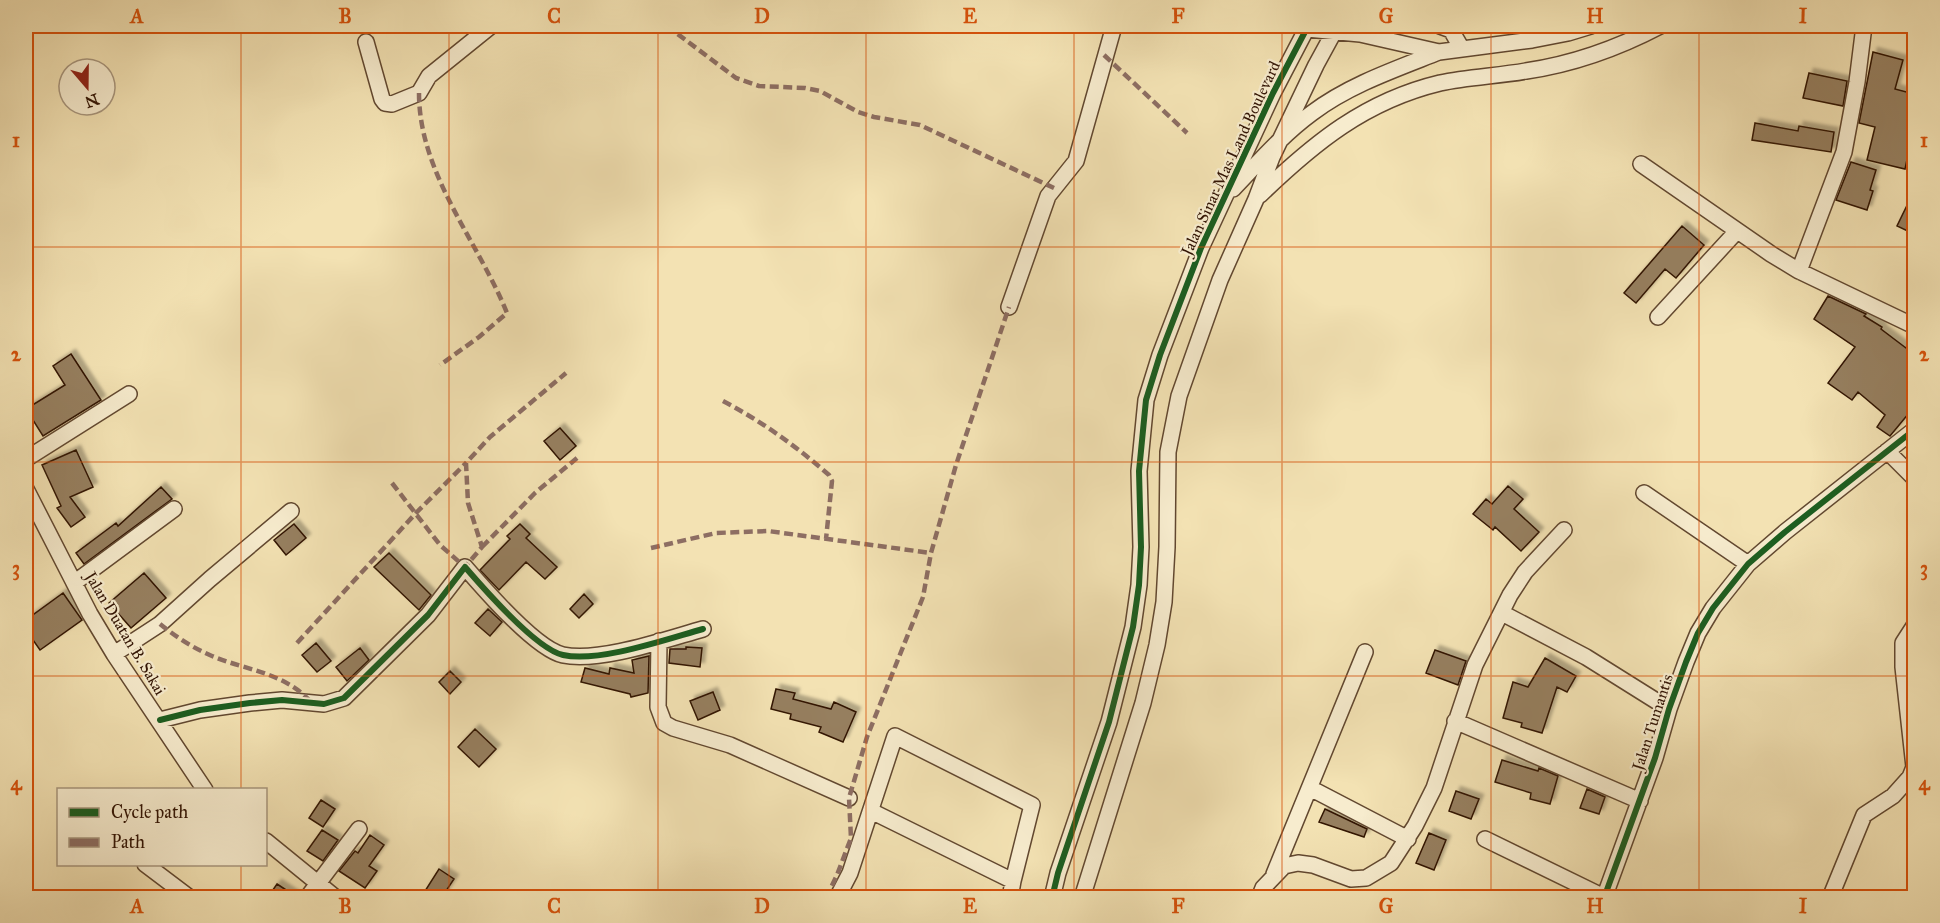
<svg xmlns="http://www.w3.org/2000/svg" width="1940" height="923" font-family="'IM FELL Great Primer',serif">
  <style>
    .building { fill: #967f5f; stroke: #321404; stroke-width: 1.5; filter: url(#shadow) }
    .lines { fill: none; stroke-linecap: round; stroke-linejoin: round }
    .minor-casing { stroke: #624830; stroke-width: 18 }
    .minor { stroke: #f7ecce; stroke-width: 15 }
    .quiet { stroke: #8d6e63; stroke-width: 4.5; stroke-dasharray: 9 4.5; stroke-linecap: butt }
    .cycleway-casing { stroke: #f7ecce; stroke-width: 10 }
    .cycleway { stroke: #1b5e20; stroke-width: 6 }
    .grid { fill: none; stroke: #d6520b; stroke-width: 1.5; stroke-opacity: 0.55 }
    .labels { text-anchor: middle; stroke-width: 4.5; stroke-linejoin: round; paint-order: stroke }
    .street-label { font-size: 16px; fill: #321404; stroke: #f7ecce }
    .neatline { fill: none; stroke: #d6520b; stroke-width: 2 }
    .grid-label { font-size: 20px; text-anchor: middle; font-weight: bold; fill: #d6520b }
  </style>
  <defs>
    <filter id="shadow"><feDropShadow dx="4.5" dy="-4.5" stdDeviation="1.5" flood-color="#0004"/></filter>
  </defs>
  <rect width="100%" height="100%" fill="#f3e2b3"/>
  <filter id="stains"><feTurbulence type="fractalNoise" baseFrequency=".00333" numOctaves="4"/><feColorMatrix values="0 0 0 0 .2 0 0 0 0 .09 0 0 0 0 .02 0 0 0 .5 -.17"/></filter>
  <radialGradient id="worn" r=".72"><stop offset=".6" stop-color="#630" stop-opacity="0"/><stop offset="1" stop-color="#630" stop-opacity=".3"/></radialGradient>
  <!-- building -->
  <path class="building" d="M1873 52 1903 60 1895 89 1914 94V136H1912L1905 169 1867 160 1875 127 1859 123Z
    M1809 73 1847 81 1843 106 1803 98Z
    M1755 123 1798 131 1799 126 1834 132 1831 152 1752 140Z
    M1851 162 1876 170 1870 190 1873 191 1867 210 1836 200Z
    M1914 191V234L1897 226Z
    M1682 226 1704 245 1676 278 1665 269 1636 303 1624 293Z
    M1828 296 1866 314 1864 316 1882 327 1881 329 1906 348 1914 337V407L1890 436 1877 427 1885 415 1858 392 1852 400 1828 383 1855 347 1814 319Z
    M71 354 101 400 43 436 26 409 65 385 53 366Z
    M560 428 576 446 560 460 544 441Z
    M76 450 93 487 70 497 85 517 71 527 57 508 61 506 42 465Z
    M1508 486 1523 499 1514 509 1539 532 1521 551 1495 527 1493 530 1473 514 1486 499 1492 504Z
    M161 487 172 499 84 564 76 553 116 523 118 526Z
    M294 524 306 538 286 555 274 540Z
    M520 524 530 534 526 538 557 567 545 579 526 562 499 590 480 570 510 539 507 536Z
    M389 553 431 595 419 610 374 567Z
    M144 573 166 598 131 628 109 603Z
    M63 593 82 620 40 650 26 630V620Z
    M584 594 593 604 579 618 570 609Z
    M488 609 502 622 490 636 475 623Z
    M316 643 331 661 317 672 302 655Z
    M686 647 702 648 700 667 669 663 670 649H686Z
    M360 648 369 660 347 681 336 667Z
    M1435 650 1466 661 1458 685 1426 673Z
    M649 656 648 693 631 697 630 694 581 682 585 668 609 674 610 668 634 673 632 660Z
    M1545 658 1576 676 1567 692 1557 687 1542 733 1521 727 1522 723 1503 718 1513 682 1528 687Z
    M450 671 461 682 450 694 439 682Z
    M776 689 795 693 793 699 831 709 834 702 856 712 843 742 819 732 821 727 790 719 791 714 771 709Z
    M713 692 720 710 698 720 690 701Z
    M475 729 496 749 479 767 458 747Z
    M1502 760 1538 771 1539 768 1558 776 1550 804 1530 799 1531 793 1495 782Z
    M1587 789 1605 797 1599 814 1580 808Z
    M1456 791 1479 799 1471 819 1449 811Z
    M321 800 335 809 323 827 309 818Z
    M1325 809 1367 829 1364 837 1319 822Z
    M322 830 338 840 323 861 307 851Z
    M1429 833 1446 840 1434 870 1416 863Z
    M370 835 384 845 369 866 377 871 365 888 339 871 355 851 358 853Z
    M439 869 454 879 442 897H434L425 891Z
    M277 884 297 897H268Z"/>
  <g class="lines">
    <!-- minor casing -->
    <g class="minor-casing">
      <path id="minor" d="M1440 26 1451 30 1462 49
        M1864 26 1857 82 1844 152 1799 271 1914 326
        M1307 29 1360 34 1439 52 1532 40 1568 33 1591 26
        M366 42 382 99 385 103 392 104 419 93 429 76 491 26
        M1641 164 1771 254 1799 271
        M1233 189C1258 163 1282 135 1312 113 1349 85 1396 69 1439 52
        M1260 195C1314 143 1365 101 1440 83 1468 77 1498 76 1526 71 1574 64 1618 48 1660 26
        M1009 307 1048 196 1076 161 1114 26
        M1658 317 1737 231
        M1887 451 1914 478
        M26 459 129 394
        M26 489 90 614 114 654 205 790
        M1644 493 1748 564
        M74 583 174 509
        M1502 613 1586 657 1669 709
        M659 641 658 707 664 723 673 728 730 745 849 798
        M114 654 160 624 210 579 291 511
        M160 720 200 710 250 703 282 700 324 704 344 698 428 615 465 567C484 589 536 649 563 655 599 663 667 639 703 629
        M1455 721 1640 801
        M1310 788 1408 839
        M871 811 1013 881
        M1485 839 1604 897
        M266 841 336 898
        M145 864 190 898
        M1274 874 1365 652
        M307 898 359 829
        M837 898 850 873 895 736 1032 805 1013 881 1010 898
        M1052 898 1058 873 1109 722 1133 627 1139 585 1141 547 1139 471 1146 400 1160 355 1201 248 1273 93 1308 26
        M1082 898 1143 703 1157 645 1164 602 1167 547 1168 452 1179 396 1220 280 1256 199 1272 157 1316 65 1334 32 1336 26
        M1259 898 1263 888 1284 866 1298 863 1313 865 1351 879 1366 878 1391 863 1415 826 1434 788 1475 665 1510 595 1525 572 1564 530
        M1604 898 1655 758 1669 709 1686 662 1698 633 1713 608 1748 564 1785 532 1914 430
        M1830 898 1864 815 1893 796 1910 777 1914 767 1903 667V643L1914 626"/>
    </g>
    <!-- minor -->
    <use href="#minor" class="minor"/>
    <!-- quiet -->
    <path class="quiet" d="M667 26 736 78 759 86 805 88 820 91 858 112 874 117 920 125 1054 188
      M1104 55 1187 133
      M419 93C419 174 478 241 507 313L479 337 440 365
      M723 401C761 421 796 446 829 475L832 481 826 539
      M392 483 440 545 465 567 482 547 468 503 466 463 490 437 566 373
      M482 547 535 493 577 458
      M651 548 716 533 768 531 931 553
      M160 624C176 637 193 648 212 656 248 671 284 672 312 703
      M297 643 416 513 466 463
      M826 898 837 875 851 838 849 798 867 737 923 597 931 553 956 465 1009 307"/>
    <!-- cycleway casing -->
    <g class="cycleway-casing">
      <path id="cycleway" d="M160 720 200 710 250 703 282 700 324 704 344 698 428 615 465 567C484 589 536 649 563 655 599 663 667 639 703 629
        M1052 898 1058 873 1109 722 1133 627 1139 585 1141 547 1139 471 1146 400 1160 355 1201 248 1273 93 1308 26
        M1604 898 1655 758 1669 709 1686 662 1698 633 1713 608 1748 564 1785 532 1914 430"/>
    </g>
    <!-- cycleway -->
    <use href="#cycleway" class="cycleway"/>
  </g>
  <!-- grid -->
  <path class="grid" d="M241 26V790M449 26V898M658 26V898M866 26V898M1074 26V898M1282 26V898M1491 26V898M1699 26V898M26 247H1914M26 462H1914M26 676H1914M241 864V898"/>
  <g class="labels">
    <!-- street labels -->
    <g class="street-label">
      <text transform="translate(1230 158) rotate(-65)" y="6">Jalan Sinar Mas Land Boulevard</text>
      <text transform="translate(126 633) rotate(59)" y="6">Jalan Duatan B. Sakai</text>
      <text transform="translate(1652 722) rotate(-72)" y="6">Jalan Tumantis</text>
    </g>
  </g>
  <!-- margin -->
  <rect width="1940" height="923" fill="none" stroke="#f3e2b3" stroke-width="66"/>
  <!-- legend -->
  <rect x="57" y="788" width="210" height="78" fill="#f7ecce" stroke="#a8967d" stroke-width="1.5"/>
  <rect x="69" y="808" width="30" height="9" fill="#1b5e20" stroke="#a8967d" stroke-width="1.5"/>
  <text x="111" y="818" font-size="18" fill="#321404">Cycle path</text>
  <rect x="69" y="838" width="30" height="9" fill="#8d6e63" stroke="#a8967d" stroke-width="1.5"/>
  <text x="111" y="848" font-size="18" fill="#321404">Path</text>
  <!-- north arrow -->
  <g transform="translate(87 87) rotate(160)"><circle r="28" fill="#f7ecce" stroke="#a8967d" stroke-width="1.5"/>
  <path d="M0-4.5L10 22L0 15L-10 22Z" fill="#8f2418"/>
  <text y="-9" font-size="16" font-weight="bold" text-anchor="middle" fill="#321404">N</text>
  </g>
  <rect x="33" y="33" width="1874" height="857" class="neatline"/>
  <g class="grid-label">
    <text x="137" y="23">A</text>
    <text x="345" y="23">B</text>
    <text x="554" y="23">C</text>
    <text x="762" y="23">D</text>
    <text x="970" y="23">E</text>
    <text x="1178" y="23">F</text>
    <text x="1386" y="23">G</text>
    <text x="1595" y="23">H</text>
    <text x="1803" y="23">I</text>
    <text x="16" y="147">1</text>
    <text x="1924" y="147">1</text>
    <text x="16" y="361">2</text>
    <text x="1924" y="361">2</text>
    <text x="16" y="575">3</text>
    <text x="1924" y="575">3</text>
    <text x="16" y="790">4</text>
    <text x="1924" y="790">4</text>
    <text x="137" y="913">A</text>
    <text x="345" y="913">B</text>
    <text x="554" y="913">C</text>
    <text x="762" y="913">D</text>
    <text x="970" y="913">E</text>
    <text x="1178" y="913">F</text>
    <text x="1386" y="913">G</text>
    <text x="1595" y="913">H</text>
    <text x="1803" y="913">I</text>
  </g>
  <rect width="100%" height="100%" filter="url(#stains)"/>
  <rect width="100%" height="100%" fill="url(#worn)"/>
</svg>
